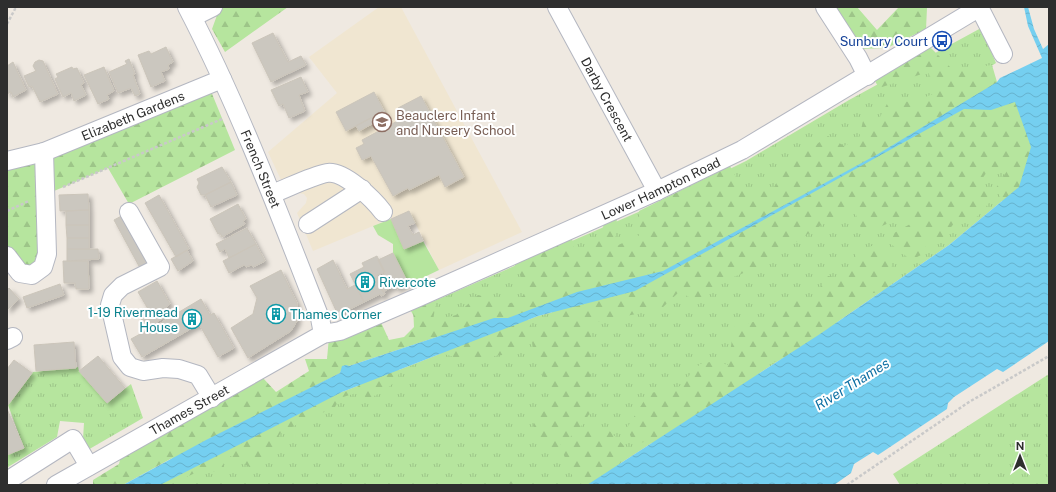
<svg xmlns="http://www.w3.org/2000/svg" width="1056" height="492" font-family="'Public Sans',sans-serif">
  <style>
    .education { fill: #f0e6d1 }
    .grass { fill: url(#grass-tufts) }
    .forest { fill: url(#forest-firs); fill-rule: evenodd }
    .garden { fill: #b6e59e }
    .water { fill: url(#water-waves) }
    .building { fill: #cbc7bf; stroke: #cbc5ba; filter: url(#shadow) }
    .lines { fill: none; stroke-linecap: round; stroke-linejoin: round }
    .minor-casing { stroke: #b4b7c1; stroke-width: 20 }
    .path { stroke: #c9c9c9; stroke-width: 2.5; stroke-dasharray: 3 2; stroke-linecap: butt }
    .minor { stroke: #fff; stroke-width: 18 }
    .labels { text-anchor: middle; stroke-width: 4; stroke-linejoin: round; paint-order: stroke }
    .transit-label { font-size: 13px; fill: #164399; stroke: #fff; text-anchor: end }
    .street-label { font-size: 13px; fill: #2e2e2e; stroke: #fff }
    .education-label { font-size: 13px; fill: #785e54; stroke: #fff; text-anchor: start }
    .culture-label { font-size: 13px; fill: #0d838f; stroke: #fff; text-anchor: start }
    .water-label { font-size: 14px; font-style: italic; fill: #0d6fa3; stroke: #fff }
  </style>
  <defs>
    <pattern id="grass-tufts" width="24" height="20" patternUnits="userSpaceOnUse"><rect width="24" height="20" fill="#b6e59e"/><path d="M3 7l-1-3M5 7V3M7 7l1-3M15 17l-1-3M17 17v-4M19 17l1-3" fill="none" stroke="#9dc588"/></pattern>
    <pattern id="forest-firs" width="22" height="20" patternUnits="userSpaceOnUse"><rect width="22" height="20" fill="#b6e59e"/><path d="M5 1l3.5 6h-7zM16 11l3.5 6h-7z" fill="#9dc588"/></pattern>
    <pattern id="water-waves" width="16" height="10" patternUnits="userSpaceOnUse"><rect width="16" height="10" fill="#75cff0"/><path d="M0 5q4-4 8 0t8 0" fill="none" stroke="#66b2ce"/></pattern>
    <filter id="shadow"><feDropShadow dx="3.5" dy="3.5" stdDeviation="2" flood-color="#0004"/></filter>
  </defs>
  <rect width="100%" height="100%" fill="#efe9e1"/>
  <!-- education -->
  <path class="education" d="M379 7H401L522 232 439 270 409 211 313 251 297 213 306 203 307 198 304 194 298 193 288 195 268 152 337 93 309 57Z"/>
  <!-- grass -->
  <path class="grass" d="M981 28 996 63 875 141 559 294 422 332 411 311 666 200 746 161 849 100Z
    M964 109 1019 187 949 245 820 334 587 485H160L342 392 538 316 635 291Z
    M78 367 79 371 107 403 131 384 143 418 86 451 83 439 84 423 60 421 57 437 8 467 7 455 24 448 8 405 33 372Z
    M1049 374V485H900L893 474Z"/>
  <!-- forest -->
  <path class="forest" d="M220 7H288L225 52 212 29Z
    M832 7H857L877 30 899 7H931L927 8 926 29 887 48 858 49Z
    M927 44 953 70 992 65 997 82 1049 95 1034 203 1005 207 996 188 1007 171 989 169 982 179 991 200C979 216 976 222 955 222L942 239H926L925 253 911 260 891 244 894 233 912 223 903 217 863 234 854 209 827 221 761 266 726 280 697 301 679 292 661 309 586 324 592 336 590 369V413L577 432 560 444 566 450 590 429 609 430 627 449 616 473 595 485H583L573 477 563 453 543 445 533 425 553 399 536 359 532 342 537 325 553 315 548 303 526 318 531 323 528 336 511 354 462 360 448 355 435 353 399 368 398 379 384 391 368 399 359 392 340 398 335 407 281 432 266 461 256 471 231 456 223 458 224 470 210 472 206 468 169 485H134L174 457 123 485H93V480L119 464 121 456 263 378 276 392 309 371 305 359H327L329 337 379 318 389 340 404 337 414 327 413 306 436 301 433 321 456 315 478 295 511 303 529 292 512 260 571 234 575 252 598 242 605 221 617 219 614 247 640 235 639 211 730 166 747 198 776 186 778 172 828 136 844 146 859 139 864 116 879 119 889 100 913 102 938 92 928 72 879 88 872 76ZM440 336 355 372 358 388 340 393 285 402 340 373 343 366H349Z
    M208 84 235 150 129 204 108 168 47 194V254L32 275 7 256V161Z
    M877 244 892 254 891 290 867 294 839 315 832 337 761 368 756 386 670 456 649 441 634 444 627 428 649 393 677 389 700 364 715 361 728 365 734 327 775 316 782 301 812 300 828 276 847 280 856 252Z
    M493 480 522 482 523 485H492Z"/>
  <!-- garden -->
  <path class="garden" d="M391 219 404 249 423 241 439 270 412 283H408L393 253V244L378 235 373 226Z"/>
  <!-- water -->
  <path class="water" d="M1024 7H1028L1034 29 1043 49 1049 44V341L1003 372 997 369 954 397 948 403 947 409 878 455 873 452 854 464 851 473 834 485H587L820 334 949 245 1019 187 1031 147 1015 102 991 110 964 109 635 291 538 316 342 392 160 485H123L206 440 340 373 342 366 346 365 349 366 494 318H508L577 292 663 271 878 154 997 82 1000 78 1042 58 1028 26Z"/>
  <!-- building -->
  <path class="building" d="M273 33 288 62 301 56 306 65 271 82 252 43Z
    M166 47 173 62 168 65 169 69 161 72 165 81 151 87 138 55 149 51 151 54Z
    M129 59 135 74 133 75 140 94 135 96 131 88 118 93 109 72 127 64 125 61Z
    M39 60 43 61 58 94 40 102 32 86 29 87 24 76 36 71 33 66 35 62Z
    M13 62 26 90 13 97 11 92 7 94V66Z
    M72 67 73 69 77 68 84 83 81 85 86 95 74 101 71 93 63 97 55 79 58 77 56 74Z
    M104 67 114 91 107 95 109 99 98 104 84 75Z
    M301 77 308 92 299 95 305 111 289 118 283 104 279 106 271 90Z
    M374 92 384 111 346 131 336 112Z
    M421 96 464 177 445 187 439 175 409 190 408 188 393 196 371 156 362 160 356 148 364 144 362 140 403 118 398 108Z
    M384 111 387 116 359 131 356 126Z
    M222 167 231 182 205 195H201L197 187 199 183 197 179Z
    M231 182 237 195 211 207 205 195Z
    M88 194 89 210 60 211 59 195Z
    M159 195 189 249 176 257 145 203Z
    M238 204 246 219 243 221 245 224 222 237 220 233 218 234 210 219Z
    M89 210V225H66V211Z
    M409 211 415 223 408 226 413 235 419 232 423 241 404 249 391 219Z
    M129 212 156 259 140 268 114 220Z
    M66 225H89V238H67Z
    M247 228 256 244 229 258 225 249 220 252 216 244Z
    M67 238H89V249H67Z
    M256 244 265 261 253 267 251 265 246 267 244 265 229 273 223 261Z
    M67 249H98L99 259 67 261Z
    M187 250 193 261 178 271 171 259Z
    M393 253 408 283 397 289 395 285 383 292 376 279 385 274 378 260Z
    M377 256 385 272 377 275 378 277 376 279 385 294 381 296 380 294 364 302 350 274 364 267 362 263Z
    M333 260 347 289 355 285 364 302 338 315 317 269Z
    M63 261H88L89 289H76L75 283H64Z
    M281 270 297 303V321L291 331 248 358 231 328 253 314 257 298 250 286Z
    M157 281 170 304 160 312 163 318 157 322 159 324 201 299 210 315 214 313 234 348 218 357 199 324 142 357 131 339 153 327 149 320 144 323 139 315 148 309 138 292Z
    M60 284 64 295 27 308 23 297Z
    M9 288 19 299 7 310V290Z
    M74 342 76 368 36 371 34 345Z
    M98 356 125 388 107 403 79 371Z
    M14 360 32 373 8 405 7 369Z
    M7 409 24 448 7 455Z"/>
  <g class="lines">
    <!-- minor casing -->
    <g class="minor-casing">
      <g id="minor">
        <path id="s1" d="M187 7C239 107 279 213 320 318L323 334"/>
        <path id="s2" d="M557 7 657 191"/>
        <path d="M825 7 858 58 867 76"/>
        <path d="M979 7 1003 54"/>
        <path d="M193 17 213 7"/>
        <path id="s3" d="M7 161 44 152 222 79"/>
        <path d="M272 194C288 188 311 176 327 173 344 170 374 200 383 212"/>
        <path d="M129 212 160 267 122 286 113 295 110 305 122 357 130 367 143 371 163 368 179 369 198 375 212 398"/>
        <path d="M308 224 362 189"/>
        <path d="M7 256 20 273 32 275 43 267 47 254 44 152"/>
        <path d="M7 340 13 337"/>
        <path d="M7 481 73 439 89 466"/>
        <path id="s4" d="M56 485 323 334 340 331 419 297 657 191 742 150 980 7"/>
      </g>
    </g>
    <!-- path -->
    <path class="path" d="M7 24 15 9 14 7
      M63 187 222 119
      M7 211 29 201
      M847 485 969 402 1049 356"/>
    <!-- minor -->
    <use href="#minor" class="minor"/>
  </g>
  <!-- icons -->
  <defs>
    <g id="bus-ring" transform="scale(1)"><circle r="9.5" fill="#fff" stroke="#1a4fb4" stroke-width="1.5"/><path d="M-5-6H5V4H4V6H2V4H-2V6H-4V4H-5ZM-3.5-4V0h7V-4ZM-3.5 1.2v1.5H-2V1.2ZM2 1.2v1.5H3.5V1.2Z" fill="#1a4fb4"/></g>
    <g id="school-ring" transform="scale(1)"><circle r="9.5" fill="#fff" stroke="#8d6e63" stroke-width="1.5"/><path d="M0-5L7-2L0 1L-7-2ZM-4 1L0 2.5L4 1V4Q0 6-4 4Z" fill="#8d6e63"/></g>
    <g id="building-ring" transform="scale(1)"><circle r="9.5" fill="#fff" stroke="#0f9aa8" stroke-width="1.5"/><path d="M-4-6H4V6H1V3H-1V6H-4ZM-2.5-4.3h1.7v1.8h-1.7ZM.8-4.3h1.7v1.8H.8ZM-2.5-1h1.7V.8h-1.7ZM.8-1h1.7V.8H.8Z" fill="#0f9aa8"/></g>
  </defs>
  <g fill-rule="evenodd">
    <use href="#bus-ring" x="942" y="41"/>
    <use href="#school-ring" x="382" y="122"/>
    <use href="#building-ring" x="365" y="282"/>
    <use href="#building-ring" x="276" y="314"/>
    <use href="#building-ring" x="192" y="319"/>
  </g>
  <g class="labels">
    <!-- transit labels -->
    <g class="transit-label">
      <text x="928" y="46">Sunbury Court</text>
    </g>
    <!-- street labels -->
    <g class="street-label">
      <text dy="5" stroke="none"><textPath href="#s2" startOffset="105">Darby Crescent</textPath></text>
      <text dy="5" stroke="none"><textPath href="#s3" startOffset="134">Elizabeth Gardens</textPath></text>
      <text dy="5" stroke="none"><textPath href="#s1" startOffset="178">French Street</textPath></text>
      <text dy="5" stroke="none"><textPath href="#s4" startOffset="675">Lower Hampton Road</textPath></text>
      <text dy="5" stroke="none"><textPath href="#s4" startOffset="153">Thames Street</textPath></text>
    </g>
    <!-- education labels -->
    <g class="education-label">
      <text x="396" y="120">Beauclerc Infant<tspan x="396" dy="15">and Nursery School</tspan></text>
    </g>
    <!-- culture labels -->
    <g class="culture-label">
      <text x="379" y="287">Rivercote</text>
      <text x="178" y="317" text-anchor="end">1-19 Rivermead<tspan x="178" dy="15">House</tspan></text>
      <text x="290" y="319">Thames Corner</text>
    </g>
    <!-- water labels -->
    <g class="water-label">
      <text transform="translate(852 384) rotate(-32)" y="5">River Thames</text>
    </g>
  </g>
  <!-- border -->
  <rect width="1056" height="492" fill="none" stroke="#2e2e2e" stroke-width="16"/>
  <!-- north arrow -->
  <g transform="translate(1020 456)" stroke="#ffffff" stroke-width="3" paint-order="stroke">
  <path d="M0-3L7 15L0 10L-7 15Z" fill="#2e2e2e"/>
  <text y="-6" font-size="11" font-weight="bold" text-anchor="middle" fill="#2e2e2e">N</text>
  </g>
</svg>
